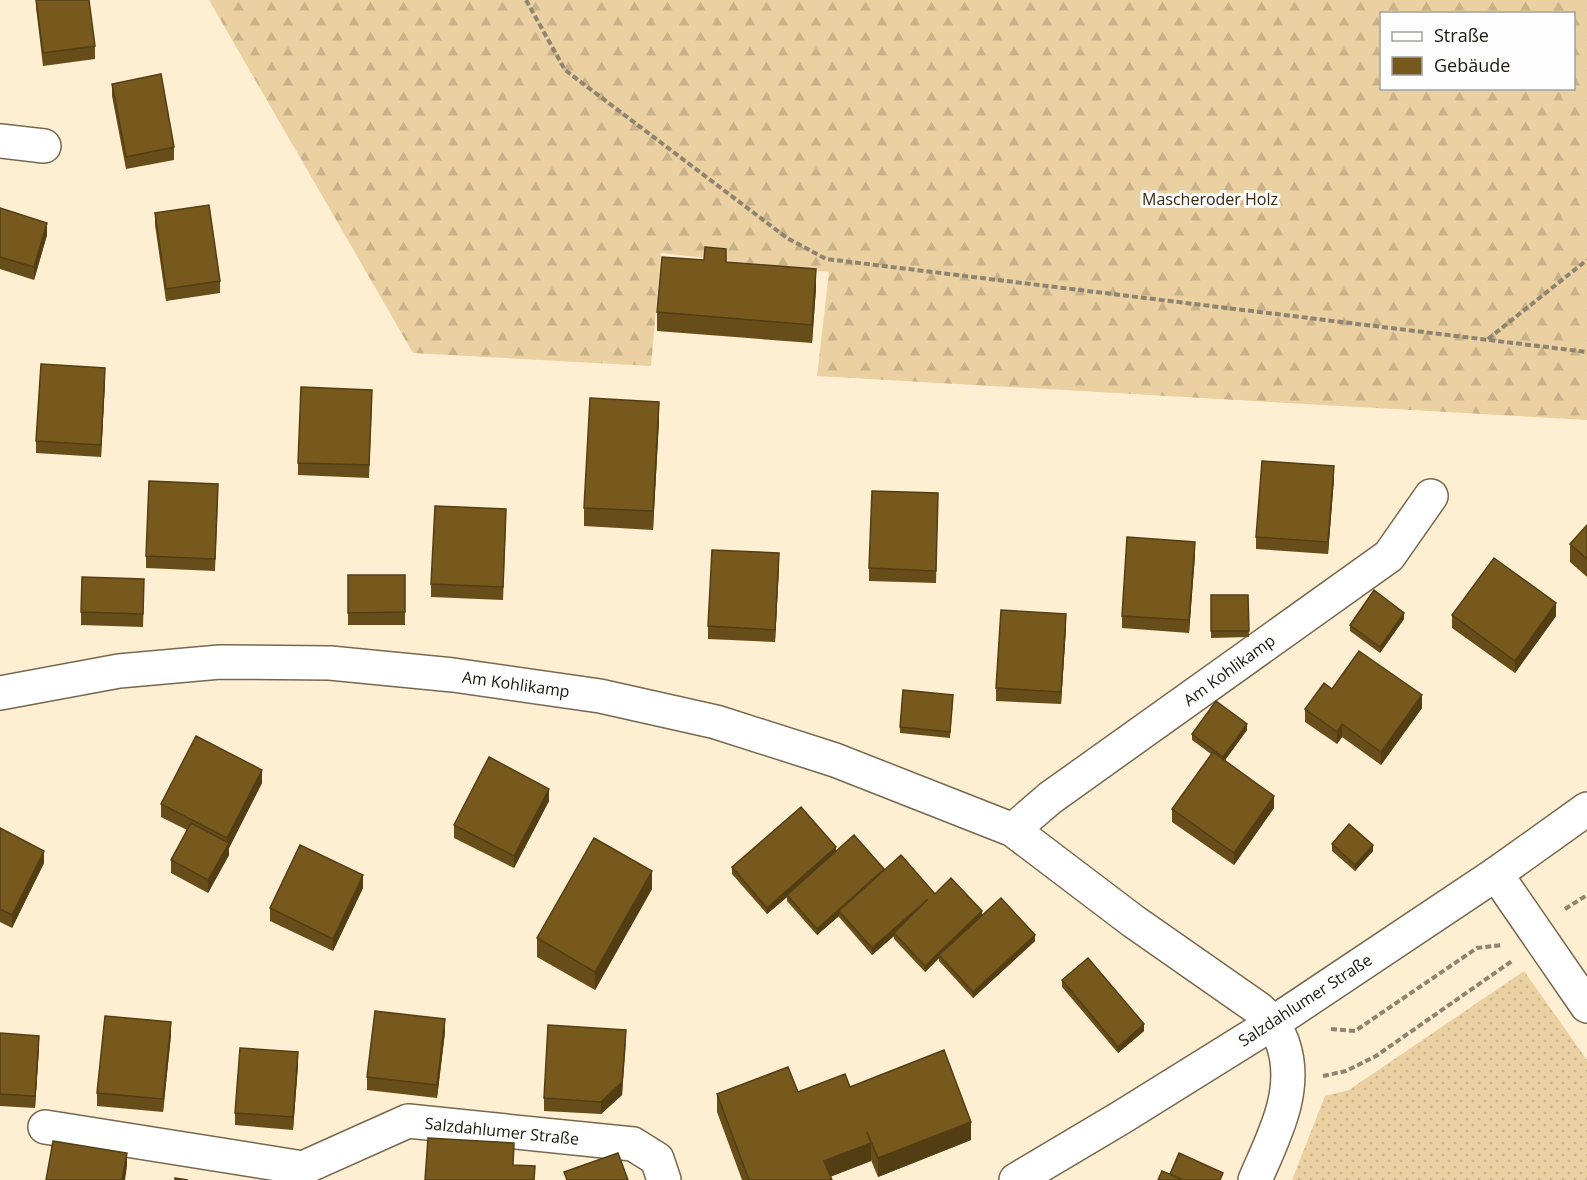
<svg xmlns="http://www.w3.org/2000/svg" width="1587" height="1180" font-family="'Open Sans',sans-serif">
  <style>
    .grass { fill: url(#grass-dots) }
    .forest { fill: url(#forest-firs); fill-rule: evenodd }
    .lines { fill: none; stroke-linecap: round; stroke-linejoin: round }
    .minor-casing { stroke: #76684f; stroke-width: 36 }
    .tertiary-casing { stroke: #76684f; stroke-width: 36 }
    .secondary-casing { stroke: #76684f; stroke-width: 36 }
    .path { stroke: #8f8470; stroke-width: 4; stroke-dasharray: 6 3; stroke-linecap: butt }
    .minor { stroke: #fff; stroke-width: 33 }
    .tertiary { stroke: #fff; stroke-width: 33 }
    .secondary { stroke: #fff; stroke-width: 33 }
    .wall { fill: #664d19 }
    .shaded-wall { fill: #533e14 }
    .building { fill: #77591d; stroke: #533e14; stroke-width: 1.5 }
    .labels { text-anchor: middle; stroke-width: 6; stroke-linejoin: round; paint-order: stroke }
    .park-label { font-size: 16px; fill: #38290e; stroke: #fdfdfd }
    .street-label { font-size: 16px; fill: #1c160c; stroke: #fdfdfd }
  </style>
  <defs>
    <pattern id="grass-dots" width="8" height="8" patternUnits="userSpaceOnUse" patternTransform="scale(1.5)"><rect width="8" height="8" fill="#ebd0a2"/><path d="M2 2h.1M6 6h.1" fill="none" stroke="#c9b28a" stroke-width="1.8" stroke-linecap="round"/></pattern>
    <pattern id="forest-firs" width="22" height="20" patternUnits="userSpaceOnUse" patternTransform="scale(1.5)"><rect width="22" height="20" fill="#ebd0a2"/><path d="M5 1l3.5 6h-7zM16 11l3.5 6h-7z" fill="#c9b28a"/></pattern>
  </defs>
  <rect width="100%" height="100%" fill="#feeed2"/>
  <!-- grass -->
  <path class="grass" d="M1524 971 1587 1060V1180H1292L1325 1096 1349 1090Z"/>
  <!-- forest -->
  <path class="forest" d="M209 0H1587V420L817 376 829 272 661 253 651 366 413 353ZM1382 14H1574V88H1382Z"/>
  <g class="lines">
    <!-- minor casing -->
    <g class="minor-casing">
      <path id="minor" d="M0 141 44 146
        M0 693 119 671 220 662 330 663 453 675 600 696 716 722 835 760 1013 830 1133 921 1259 1009 1273 1023
        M1013 830 1050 798 1389 556 1431 496
        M1496 874 1587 1006
        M45 1127 303 1168 408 1121 633 1144 657 1159 664 1180"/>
    </g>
    <!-- tertiary casing -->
    <g class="tertiary-casing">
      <path id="tertiary" d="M1255 1180C1273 1138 1299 1091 1283 1044 1281 1037 1276 1030 1273 1023"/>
    </g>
    <!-- secondary casing -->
    <g class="secondary-casing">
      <path id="secondary" d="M1016 1180 1122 1117 1273 1023 1496 874 1587 809"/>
    </g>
    <!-- path -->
    <path class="path" d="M526 0 565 70 787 238 826 259 1587 352
      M1488 339 1587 260
      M1565 909 1587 895
      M1331 1029 1355 1031 1477 948 1502 945
      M1323 1076 1346 1071 1376 1056 1512 961"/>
    <!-- minor -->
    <use href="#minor" class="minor"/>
    <!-- tertiary -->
    <use href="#tertiary" class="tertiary"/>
    <!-- secondary -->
    <use href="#secondary" class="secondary"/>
  </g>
  <!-- wall -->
  <path class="wall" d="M36 0H89L95 46V59L43 66 36 7Z
    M112 84 174 147V160L126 169 112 96Z
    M0 208 47 235 34 280 0 269Z
    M155 213 220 281V293L166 301 155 225Z
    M726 262 816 288 812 343 657 331V312Z
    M105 381 101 457 36 453V441Z
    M372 403 369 478 298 475V463Z
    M659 420 653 530 584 526V508Z
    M1334 479 1328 554 1256 549V537Z
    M938 493 936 583 869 581V568Z
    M218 496 215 571 146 568V556Z
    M506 521 503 600 431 597V584Z
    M1587 525V577L1570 562V544Z
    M1195 555 1189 633 1122 628V616Z
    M779 566 775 642 708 639V626Z
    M348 575H405V625H348Z
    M144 592 143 627 81 625V612Z
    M1211 595H1248L1249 637 1211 638Z
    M1452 615 1556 616 1515 673 1452 628Z
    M1404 619 1380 653 1350 631V625Z
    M1066 627 1061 704 996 701V688Z
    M1332 689 1422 708 1381 765 1342 737 1337 744 1305 722V709Z
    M953 701 950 738 900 733V727Z
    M1247 730 1225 760 1274 808 1234 865 1172 822V809L1211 754 1192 740V734Z
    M262 783 229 848V855L208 893 171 873V860L187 830 161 817V804Z
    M549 801 514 868 454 838V825Z
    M0 828 44 863 12 928 0 922Z
    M1332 844 1373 851 1355 871 1332 851Z
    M836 850 884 871 982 915 1035 941 973 998 939 961V958L925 972 894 939V936L872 955 839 917V916L817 935 787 901V897L767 914 732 874V867Z
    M363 888 333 951 270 921V908Z
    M652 889 595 990 537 957V938Z
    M1062 980 1144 1031 1118 1053 1062 987Z
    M445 1032 437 1098 367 1090V1077Z
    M0 1033 39 1048 35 1108 0 1106Z
    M171 1035 163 1112 97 1106V1093Z
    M626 1043 622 1095 601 1114 544 1111V1098Z
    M298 1065 293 1130 235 1125V1113Z
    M850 1087 971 1140 878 1177 871 1160V1161L830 1177 832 1180H742L717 1112V1094L798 1092Z"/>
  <!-- shaded-wall -->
  <path class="shaded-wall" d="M47 223V235L34 280V267Z
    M816 269V288L812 343V325Z
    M105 368V381L101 457V445Z
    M659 402V420L653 530V511Z
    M1334 466V479L1328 554V542Z
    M1195 542V555L1189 633V620Z
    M779 553V566L775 642V630Z
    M1556 603V616L1515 673V661Z
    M1404 613V619L1380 653V647Z
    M1066 614V627L1061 704V692Z
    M1422 695V708L1381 765V752Z
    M1247 724V730L1223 763V757Z
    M1342 724V737L1337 744V732Z
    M262 770V783L229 848V855L208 893V880L227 845V838Z
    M549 789V801L514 868V856Z
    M1274 796V808L1234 865V853Z
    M1373 845V851L1355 871V865Z
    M836 847V854L787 895V897L767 914V908Z
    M44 851V863L12 928V915Z
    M884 869V875L839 911V916L817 935V929Z
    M652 871V889L595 990V972Z
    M363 875V888L333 951V939Z
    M928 899 894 933V936L872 955V948Z
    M982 911V918L939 955V958L925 972V966Z
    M1035 935V941L973 998V992Z
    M445 1019V1032L437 1098V1085Z
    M171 1022V1035L163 1112V1099Z
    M1144 1024V1031L1118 1053V1047Z
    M626 1030 622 1095 601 1114V1102Z
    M39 1036V1048L35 1108V1096Z
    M298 1052V1065L293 1130V1117Z
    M971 1122V1140L878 1177V1158Z
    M871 1143V1161L824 1179V1161Z
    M127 1153V1166L125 1180H122Z"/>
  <!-- building -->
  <path class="building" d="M36 0H89L95 46 43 53Z
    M161 74 174 147 126 157 112 84Z
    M209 205 220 281 166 289 155 213Z
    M0 208 47 223 34 267 0 257Z
    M705 247 726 249V262L816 269 812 325 657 312 662 257 704 260Z
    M41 364 105 368 101 445 36 441Z
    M301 387 372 390 369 465 298 463Z
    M590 398 659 402 653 511 584 508Z
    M1262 461 1334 466 1328 542 1256 537Z
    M149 481 218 484 215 559 146 556Z
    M872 491 938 493 936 571 869 568Z
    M435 506 506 509 503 587 431 584Z
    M1587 525V559L1570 544Z
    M1127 537 1195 542 1189 620 1122 616Z
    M712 550 779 553 775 630 708 626Z
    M1494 558 1556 603 1515 661 1452 615Z
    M348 575H405V612L348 613Z
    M82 577 144 579 143 614 81 612Z
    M1374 590 1404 613 1380 647 1350 625Z
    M1211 595H1248L1249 631H1211Z
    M1001 610 1066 614 1061 692 996 688Z
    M1359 651 1422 695 1381 752 1342 724 1337 732 1305 709 1324 683 1332 689Z
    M903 690 953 695 950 732 900 727Z
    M1216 701 1247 724 1223 757 1192 734Z
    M196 736 262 770 227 838 161 804Z
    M1213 752 1274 796 1234 853 1172 809Z
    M489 757 549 789 514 856 454 825Z
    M801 807 836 847 767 908 732 867Z
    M191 823 229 843 208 880 171 860Z
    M1349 824 1373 845 1355 865 1332 844Z
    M0 828 44 851 12 915 0 909Z
    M854 835 884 869 817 929 787 895Z
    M594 838 652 871 595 972 537 938Z
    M300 845 363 875 333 939 270 908Z
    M901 855 935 894 951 878 982 911 925 966 894 933 928 899 872 948 839 911Z
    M1001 898 1035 935 973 992 939 955Z
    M1088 958 1144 1024 1118 1047 1062 980Z
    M375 1011 445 1019 437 1085 367 1077Z
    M105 1016 171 1022 163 1099 97 1093Z
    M548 1025 626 1030 622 1082 601 1102 544 1098Z
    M0 1033 39 1036 35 1096 0 1094Z
    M240 1048 298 1052 293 1117 235 1113Z
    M944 1050 971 1122 878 1158 867 1132 871 1143 824 1161 832 1180H749L717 1094 788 1067 798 1092 845 1074 850 1087Z
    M428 1138 514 1143 513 1165 535 1166 534 1180H425Z
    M53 1141 127 1153 122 1180H46Z
    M618 1153 628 1180H567L564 1172Z
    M1179 1153 1223 1173 1220 1180H1183L1170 1174Z
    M1162 1171 1183 1180H1158Z
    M175 1178 188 1180H175Z"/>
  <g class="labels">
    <!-- park labels -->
    <g class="park-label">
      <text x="1210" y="205">Mascheroder Holz</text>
    </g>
    <!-- street labels -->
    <g class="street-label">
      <text transform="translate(1229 670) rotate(-36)" y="6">Am Kohlikamp</text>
      <text transform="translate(516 684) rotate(8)" y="6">Am Kohlikamp</text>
      <text transform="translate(1305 1000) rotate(-33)" y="6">Salzdahlumer Straße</text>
      <text transform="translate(502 1131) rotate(6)" y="6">Salzdahlumer Straße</text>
    </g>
  </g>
  <!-- legend -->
  <rect x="1380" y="12" width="195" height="78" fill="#fdfdfd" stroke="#a3a19d" stroke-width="1.5"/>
  <rect x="1392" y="32" width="30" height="9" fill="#ffffff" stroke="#a3a19d" stroke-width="1.5"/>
  <text x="1434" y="42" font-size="18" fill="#1c160c">Straße</text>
  <rect x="1392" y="57" width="30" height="18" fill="#77591d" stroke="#a3a19d" stroke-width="1.5"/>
  <text x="1434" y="72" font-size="18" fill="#1c160c">Gebäude</text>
</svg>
